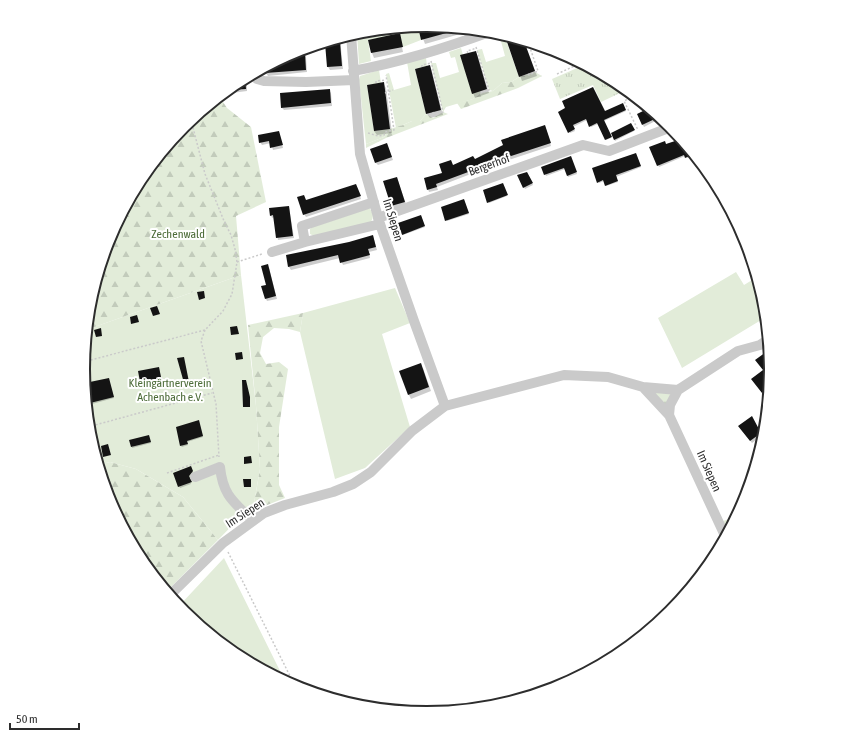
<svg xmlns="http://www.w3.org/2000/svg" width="854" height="739" font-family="'Asap Condensed',sans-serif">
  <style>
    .green { fill: #e2ecd9 }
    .forest { fill: url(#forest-firs) }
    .park { fill: url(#park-tufts) }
    .shadow { fill: #0003 }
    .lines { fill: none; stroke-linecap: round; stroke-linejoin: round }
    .stream { stroke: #c3daed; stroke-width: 3 }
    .building { fill: #141414 }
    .path { stroke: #cacaca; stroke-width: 1.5; stroke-dasharray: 2 2; stroke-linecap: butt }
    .minor { stroke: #cacaca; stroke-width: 10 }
    .labels { text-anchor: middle; stroke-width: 4; stroke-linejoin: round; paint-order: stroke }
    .street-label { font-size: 12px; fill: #2d2d2d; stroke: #fff }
    .park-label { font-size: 12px; fill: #4c6b38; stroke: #fff }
    .rim { fill: none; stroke: #2d2d2d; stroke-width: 2 }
  </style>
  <defs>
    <pattern id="forest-firs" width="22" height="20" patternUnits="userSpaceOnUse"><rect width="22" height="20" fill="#e2ecd9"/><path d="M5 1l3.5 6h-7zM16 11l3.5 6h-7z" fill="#c2cbbb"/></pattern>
    <pattern id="park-tufts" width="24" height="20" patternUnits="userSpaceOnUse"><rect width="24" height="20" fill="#e2ecd9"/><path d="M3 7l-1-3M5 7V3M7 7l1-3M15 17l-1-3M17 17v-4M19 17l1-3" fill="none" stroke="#c2cbbb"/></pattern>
  </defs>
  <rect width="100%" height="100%" fill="#fff"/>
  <!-- green -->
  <path class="green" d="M424 25 418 27 421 40 403 47 368 40 371 61 359 64 357 33Z
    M499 34 512 37 506 40 519 77 511 82 502 83 493 91 489 90 477 50 482 49 486 62 505 56Z
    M461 48 463 55 461 56 472 93 480 91 481 93 473 99 446 107 443 112 431 63H436L440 78 459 72 455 57 451 58 449 52Z
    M426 58 427 66 415 69 426 114 420 121H412L396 128 386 74 389 73 394 90 411 85 407 62Z
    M379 70 381 83 367 85 374 131 390 129 384 137 366 144 359 80 360 76Z
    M369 208C374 213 374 218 370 223L314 236 310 234V229L313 226Z
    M736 272 744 285 757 277 765 303 766 317 682 368 658 318Z
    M241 275 256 406 260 469 254 503 218 540 183 497 136 469 110 462 98 465 89 436 83 369 86 330Z
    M395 288 410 323 382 334 410 427 365 468 335 479 300 332 303 313Z
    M738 516 729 532 723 521Z
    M224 558 286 683 235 656 183 613 178 607Z"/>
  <!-- forest -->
  <path class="forest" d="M535 72 542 76 518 88 461 109 457 103 473 99 481 93 493 91 502 83 511 82 519 77Z
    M219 96 227 108 251 127 266 202 236 216 241 275 86 330 89 302 109 237 141 178 184 126Z
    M443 112 448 114 386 138 366 148V144L384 137 390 129 403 125 412 121H420L426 114 433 118Z
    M303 313 300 332 289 329 274 328 263 337 260 353 266 364 279 362 288 369 279 427V485L285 498 262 507 254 503 260 469 256 406 248 325Z
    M643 387 678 390 669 408Z
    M110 462 136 469 183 497 218 540 166 592 140 561 109 501 98 465Z"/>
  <!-- park -->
  <path class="park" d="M584 65 614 81 620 93 601 102 593 85 560 99 552 79Z"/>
  <!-- shadow -->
  <path class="shadow" d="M429 25 459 28 460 34 425 44 419 28Z
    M399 35 401 38H400L403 52 374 58 372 53 369 41Z
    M340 38 343 69 330 70 328 67 326 42Z
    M514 38 524 41 537 76 522 81 507 40Z
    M475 52 478 56 489 93 475 98 473 93Z
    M304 54 306 57 307 72 268 76 266 73 265 67 287 56Z
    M430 66 432 71 443 115 430 118 427 114 416 69Z
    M247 77V91L232 93 230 88Z
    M383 83 386 88 392 133 377 135 374 131Z
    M329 90 331 93 332 106 284 110 282 108Z
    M622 104 626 111 604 121 611 138 606 140 598 124 591 127 587 120 573 127 575 131 570 133 560 112H605Z
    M650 109 661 118 644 127 643 125Z
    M631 125 634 131 615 141 612 134Z
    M545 126 551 146 500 163V164L490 169 489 167 437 187 438 190 429 192 428 189 453 166 475 160Z
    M279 132 283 148 273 150 271 143 262 145 260 142Z
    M682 140 695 155 687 158 685 156 659 167 651 148 666 146Z
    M388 147 393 160 378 165 376 163Z
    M636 154 641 167 616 177 618 182 606 186 604 181 599 183 593 169Z
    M571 157 577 174 568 177 565 169 546 176 543 167Z
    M527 173 533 185 525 189 519 176Z
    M398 181 406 204 393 209 384 182Z
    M502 184 507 196 489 203 484 191Z
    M356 185 361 199 306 217 304 214V196L306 201Z
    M464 200 469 214 447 221 442 208Z
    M289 207 294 238 278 240 274 217 272 218 271 215Z
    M421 216 425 227 403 235 399 223Z
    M373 236 377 250 369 252 370 258 343 265 340 258 291 270 289 267 287 256 349 243Z
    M269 268 277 299 267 301 266 299Z
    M159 368 162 383 143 387 142 386Z
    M423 368 431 391 411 399 409 395Z
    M771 370 769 393 765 396 755 383 764 371Z
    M109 380 114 398 92 404 91 403Z
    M752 418 762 436 752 443 741 429Z
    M199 422 203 437 187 442 188 445 182 447 181 446Z
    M149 437 151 443 132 448V447Z
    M191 467 193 473 188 478 191 484 180 488 174 473Z"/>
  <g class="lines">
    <!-- stream -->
    <path class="stream" d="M163 588 170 591
      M173 596 176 601 175 603"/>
  </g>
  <!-- building -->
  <path class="building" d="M427 25 461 28V29L421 40 418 27Z
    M400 33 403 47 371 53 368 40Z
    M512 37 524 41 535 71 519 77 506 39Z
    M340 42 342 66 327 67 325 43Z
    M476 51 487 89 472 94 460 55Z
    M305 53 306 70 265 73 264 68 289 55Z
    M430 65 441 110 426 114 415 69Z
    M245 78 246 89 227 90 236 83Z
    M384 82 390 129 374 131 367 85Z
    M593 87 605 111 623 103 626 110 604 120 612 137 605 140 597 123 589 127 586 119 573 125 575 129 568 133 558 112 565 108 562 101Z
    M330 89 331 103 281 108 280 93Z
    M649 108 659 117 642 125 637 114Z
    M631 123 635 130 614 140 611 133Z
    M545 125 551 143 499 160V161L488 166 487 165 436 184 437 187 427 190 424 178 442 173 439 164 451 160 453 165 473 156 475 159 503 145 501 140Z
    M279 131 283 145 270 148 269 141 259 143 258 135Z
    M681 139 694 154 685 158 684 155 657 166 649 147 665 141 666 144Z
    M387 143 392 157 375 163 370 149Z
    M636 153 641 166 616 175 618 181 605 186 603 180 597 183 592 168Z
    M571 156 577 172 567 176 564 168 544 175 541 167Z
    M527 172 533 183 523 188 517 175Z
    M397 177 405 202 391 206 383 181Z
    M503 183 508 195 487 203 483 190Z
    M356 184 361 196 303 215 297 197 304 195 306 200Z
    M464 199 469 213 445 221 441 207Z
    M289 206 293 236 276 238 273 215 270 216 269 208Z
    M421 215 425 226 402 235 398 223Z
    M373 235 376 247 368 249 370 255 340 263 338 255 288 267 286 255 349 242Z
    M268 264 276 296 265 299 261 286 266 285 261 266Z
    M204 291 205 298 199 300 197 292Z
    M157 306 160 314 153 316 150 308Z
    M137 315 139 322 131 324 130 317Z
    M237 326 239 334 231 335 230 327Z
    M101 328 102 336 96 337 94 330Z
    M770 349 772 370 770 387 762 393 751 379 763 370 755 360Z
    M242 352 243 359 236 360 235 353Z
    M184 357 189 382 184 383 177 358Z
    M421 363 429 387 408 395 399 371Z
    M159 367 162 382 141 387 138 371Z
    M109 378 114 397 90 403 85 383Z
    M242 380H246L250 397V407H243Z
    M752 416 761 433 750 441 738 426Z
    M199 420 203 436 187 441 188 444 180 446 176 427Z
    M149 435 151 442 131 447 129 440Z
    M108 444 111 455 103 457 101 446Z
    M251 456 252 463 244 464V457Z
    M191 466 193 471 189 476 192 482 178 487 173 473Z
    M243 479H251V487H244Z"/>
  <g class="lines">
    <!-- path -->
    <path class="path" d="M528 42 538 71 529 75 528 74
      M476 47 489 90 481 93 480 91
      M468 53 467 51 477 48
      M431 61 443 112 434 115 433 112
      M422 67V65L431 63
      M557 74 581 63
      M376 83V81L386 80
      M385 93 393 90
      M634 96 624 101 638 130
      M368 133 378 136 384 135 385 132 394 130 386 75
      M237 262 262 254
      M205 330 201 341 216 404 219 457
      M83 362 205 330 223 311 232 294 237 262 235 249 231 235 224 221 205 174 191 120
      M88 427 212 393
      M167 473 219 455
      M228 552 296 688"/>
    <!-- minor -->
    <path class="minor" d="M351 34 360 154 380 224 414 321 445 406
      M353 71C401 62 446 48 492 31
      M254 73 257 79 264 81 306 82 354 80
      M378 218 583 145 609 151 671 127
      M305 242 302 226 374 202
      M272 252 305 242 380 224
      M643 387 669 415 726 538
      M669 415 670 405 678 390 738 351 760 345 769 339
      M195 477 220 467C223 496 234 502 253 521
      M169 596 223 543 264 513 285 505 333 492 353 484 371 472 412 431 445 406 564 375 608 377 643 387 678 390"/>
  </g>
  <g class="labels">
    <!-- street labels -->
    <g class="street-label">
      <text transform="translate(489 165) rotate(-20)" y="4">Bergerhof</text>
      <text transform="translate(393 220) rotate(73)" y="4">Im Siepen</text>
      <text transform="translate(709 471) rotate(66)" y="4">Im Siepen</text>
      <text transform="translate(245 513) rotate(-33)" y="4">Im Siepen</text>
    </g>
    <!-- park labels -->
    <g class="park-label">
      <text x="178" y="238">Zechenwald</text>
      <text x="170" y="387">Kleingärtnerverein<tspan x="170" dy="14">Achenbach e.V.</tspan></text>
    </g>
  </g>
  <!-- crop -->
  <path d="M0 0H854V739H0ZM90 369a337 337 0 1 1 674 0a337 337 0 1 1-674 0Z" fill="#fff" fill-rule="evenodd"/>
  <path class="rim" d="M90 369a337 337 0 1 1 674 0a337 337 0 1 1-674 0Z"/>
  <!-- scale -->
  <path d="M10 723v6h69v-6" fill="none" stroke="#2d2d2d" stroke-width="2"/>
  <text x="16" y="723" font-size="12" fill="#2d2d2d" stroke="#ffffff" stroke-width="3" paint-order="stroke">50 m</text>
</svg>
